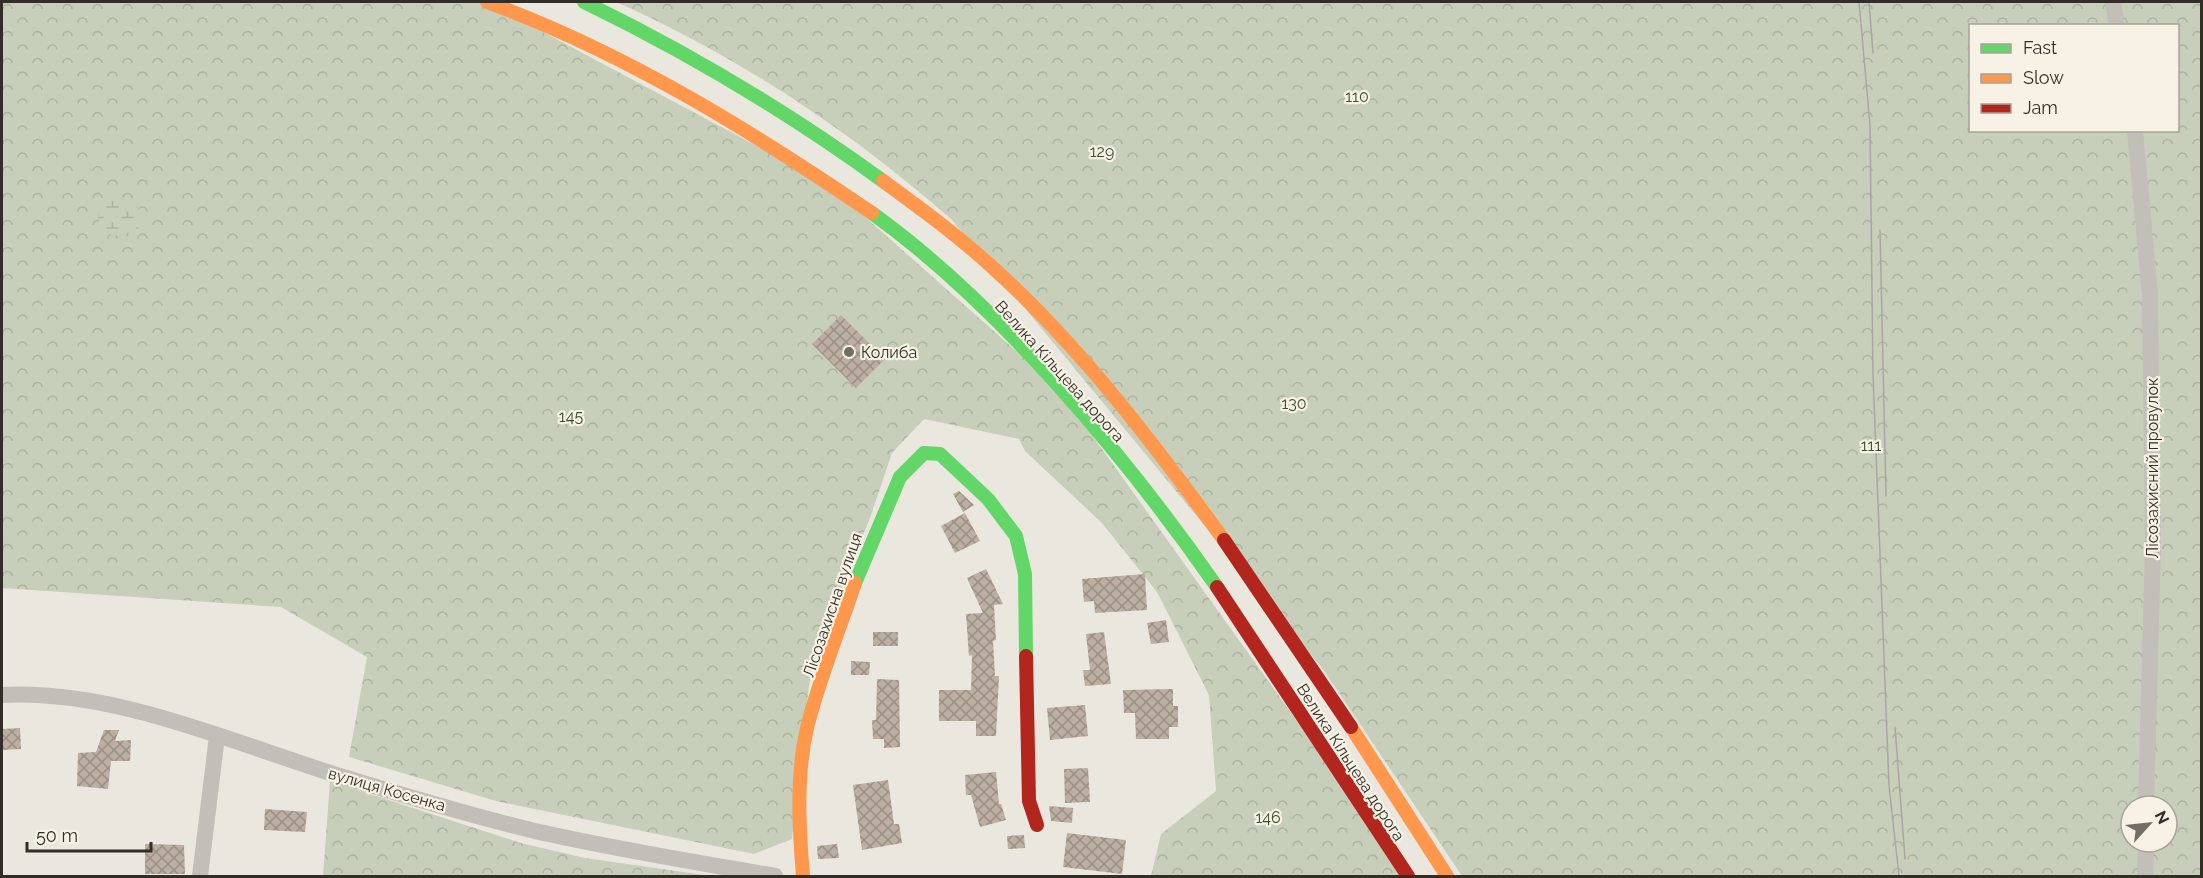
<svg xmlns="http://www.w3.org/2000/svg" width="2203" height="878" font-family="Raleway,sans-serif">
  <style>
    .forest { fill: url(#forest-crowns); fill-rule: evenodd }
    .wetland { fill: url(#wetland-marsh) }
    .building { fill: url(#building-cross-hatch) }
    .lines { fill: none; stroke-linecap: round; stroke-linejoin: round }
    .street { stroke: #c2beb8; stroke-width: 16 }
    .fast { stroke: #63d668; stroke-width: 14 }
    .slow { stroke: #ff974d; stroke-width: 14 }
    .jam { stroke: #b3261e; stroke-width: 14 }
    .tram { stroke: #aaa7a2; stroke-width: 1.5 }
    .poi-dot { fill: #726e67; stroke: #f7f2e5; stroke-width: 2 }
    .labels { text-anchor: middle; stroke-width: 4.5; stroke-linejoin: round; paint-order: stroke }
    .park-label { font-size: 16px; fill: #3c4e2d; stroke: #f7f2e5 }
    .poi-label { font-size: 16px; fill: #322d27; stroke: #f7f2e5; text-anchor: start }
    .street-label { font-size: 16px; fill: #322d27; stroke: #f7f2e5 }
  </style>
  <defs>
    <pattern id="forest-crowns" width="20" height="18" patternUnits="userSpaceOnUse" patternTransform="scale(1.5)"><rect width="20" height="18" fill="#c7cfba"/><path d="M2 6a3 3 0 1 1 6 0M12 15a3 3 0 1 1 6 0" fill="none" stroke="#abb2a0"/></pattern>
    <pattern id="wetland-marsh" width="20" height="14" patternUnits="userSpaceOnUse" patternTransform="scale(1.5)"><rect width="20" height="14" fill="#c7cfba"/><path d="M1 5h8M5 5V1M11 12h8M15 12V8" fill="none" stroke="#abb2a0"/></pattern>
    <pattern id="building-cross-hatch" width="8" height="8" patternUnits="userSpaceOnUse" patternTransform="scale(1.5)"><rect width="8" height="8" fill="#bcafa2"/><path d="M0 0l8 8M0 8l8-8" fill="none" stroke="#998f84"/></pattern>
  </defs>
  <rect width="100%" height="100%" fill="#eae7de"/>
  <!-- forest -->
  <path class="forest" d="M2 2H487L828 184 1059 389 1408 876H1151L1161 834 1216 791 1209 695 1157 592 1102 523 1025 451 1019 439 924 419 892 453 870 518 818 646 809 685 792 839 754 854 496 801 349 757 367 657 281 607 2 588Z
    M616 2H2201V876H1462L1323 669 952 220C852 132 738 56 616 2ZM1970 26H2178V130H1970ZM2131 806H2167V842H2131Z
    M330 781 521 843 585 858 711 876H323Z"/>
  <!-- wetland -->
  <path class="wetland" d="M121 197 133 199 140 213 138 229 128 236 111 235 101 229 98 216 99 204 106 198Z"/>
  <!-- building -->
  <path class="building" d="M841 315 885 359 856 388 812 344Z
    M959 491 974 505 963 512 953 494Z
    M965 513 980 541 955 553 941 526Z
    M986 569 1003 604 994 605 996 640 993 641 995 676H999L996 736H976V721H939V690H971L972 655 969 656 966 614 983 613 967 578Z
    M1145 574 1147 610 1095 613 1094 601 1084 602 1082 579Z
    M1166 620 1169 642 1151 644 1147 623Z
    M873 632H898V646H873Z
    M1104 632 1111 684 1085 686 1083 670H1090L1086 634Z
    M851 661 870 662 869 675H851Z
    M877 679 899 680 900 747 884 748V739H873L872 720H876Z
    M1173 689V706H1178V727H1169V739H1136L1135 713H1124L1123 690Z
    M1085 705 1088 736 1050 740 1047 708Z
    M20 728 21 749 2 750V729Z
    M104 730H119L115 741 131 740 130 761H111L108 789 77 786 78 753 96 752Z
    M1088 768 1090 802 1065 803 1064 769Z
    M996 772 999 804H1001L1006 820 980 827 971 795H966L965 775Z
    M888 780 894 824H899L902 843 862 850 853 785Z
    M1049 806 1073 808 1072 823 1051 821Z
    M265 809 307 812 305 832 264 830Z
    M1067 833 1126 840 1122 874 1063 867Z
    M1024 835 1025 848 1008 849 1007 836Z
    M145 844 184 845 185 874H145Z
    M837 844 839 858 818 859 817 846Z"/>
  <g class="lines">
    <!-- street -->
    <path class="street" d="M2113 2 2117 26
      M2135 130 2150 296 2153 546 2146 806
      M2 695C116 689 235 744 343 777 406 796 471 816 535 831 614 849 695 862 775 876
      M200 876 217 736
      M2145 876 2146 842"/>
    <!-- fast -->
    <path class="fast" d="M584 2C689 53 788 112 883 181
      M872 213C1001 306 1126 457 1217 587
      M855 583 900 477 924 453 940 454 988 499 1016 536 1025 574 1026 656"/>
    <!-- slow -->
    <path class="slow" d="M487 2C626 53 750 130 872 213
      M883 181C920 208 957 235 991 266 1080 346 1154 444 1224 540
      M1351 727 1447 876
      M803 876C799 829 796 775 807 728 819 679 839 631 855 583"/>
    <!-- jam -->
    <path class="jam" d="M1224 540 1351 727
      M1217 587 1408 876
      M1026 656 1029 801 1037 825"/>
    <!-- tram -->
    <path class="tram" d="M1859 2 1870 125 1873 375 1889 786 1899 876
      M1869 2 1873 53
      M1880 230 1886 496
      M1895 727 1905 859"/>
  </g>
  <!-- markers -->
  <circle class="poi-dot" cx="849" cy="352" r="6"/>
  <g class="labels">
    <!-- park labels -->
    <g class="park-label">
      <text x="1357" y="102">110</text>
      <text x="1102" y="157">129</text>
      <text x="1294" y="409">130</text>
      <text x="571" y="422">145</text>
      <text x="1871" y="451">111</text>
      <text x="1268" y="823">146</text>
    </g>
    <!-- poi labels -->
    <g class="poi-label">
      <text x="861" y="358">Колиба</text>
    </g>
    <!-- street labels -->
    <g class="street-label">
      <text transform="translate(1060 371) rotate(48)" y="6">Велика Кільцева дорога</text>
      <text transform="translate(2152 468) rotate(-90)" y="6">Лісозахисний провулок</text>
      <text transform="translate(832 605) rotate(-71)" y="6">Лісозахисна вулиця</text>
      <text transform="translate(1351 762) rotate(57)" y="6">Велика Кільцева дорога</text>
      <text transform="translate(387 789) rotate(16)" y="6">вулиця Косенка</text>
    </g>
  </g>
  <!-- border -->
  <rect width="2203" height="878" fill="none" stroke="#322d27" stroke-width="6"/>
  <!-- legend -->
  <rect x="1969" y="24" width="210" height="108" fill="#f7f2e5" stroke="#a8a399" stroke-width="1.5"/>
  <rect x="1981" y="44" width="30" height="9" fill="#63d668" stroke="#a8a399" stroke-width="1.5"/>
  <text x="2023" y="54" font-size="18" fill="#322d27">Fast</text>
  <rect x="1981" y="74" width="30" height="9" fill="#ff974d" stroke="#a8a399" stroke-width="1.5"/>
  <text x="2023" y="84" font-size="18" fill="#322d27">Slow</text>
  <rect x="1981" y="104" width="30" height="9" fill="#b3261e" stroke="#a8a399" stroke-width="1.5"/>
  <text x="2023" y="114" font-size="18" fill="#322d27">Jam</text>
  <!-- north arrow -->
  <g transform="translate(2149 824) rotate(63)"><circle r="28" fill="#f7f2e5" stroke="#a8a399" stroke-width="1.5"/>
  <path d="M0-4.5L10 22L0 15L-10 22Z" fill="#726e67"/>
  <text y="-9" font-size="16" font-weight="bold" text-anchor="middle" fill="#322d27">N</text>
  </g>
  <!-- scale -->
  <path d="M27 842v9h124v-9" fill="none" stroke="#322d27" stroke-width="3"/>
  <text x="36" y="842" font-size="18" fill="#322d27" stroke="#f7f2e5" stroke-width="4.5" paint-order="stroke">50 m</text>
</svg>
